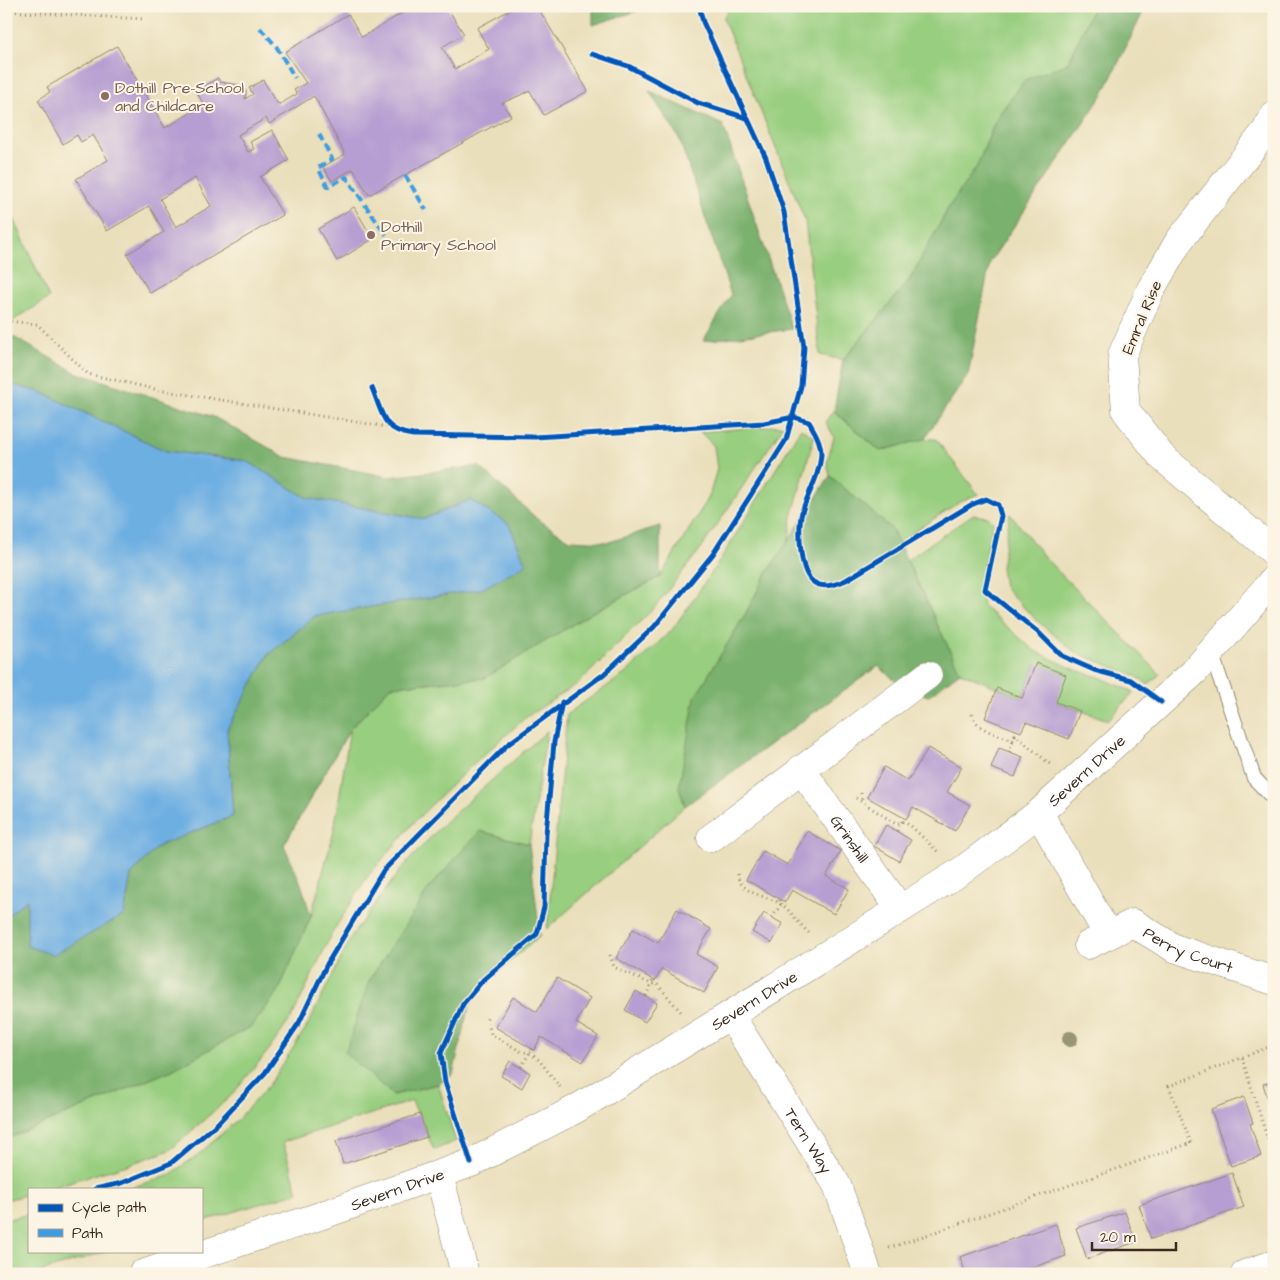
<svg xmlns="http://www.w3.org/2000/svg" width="1280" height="1280" font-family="'Architects Daughter',sans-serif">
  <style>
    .green { fill: #98ce7f; stroke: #6a7c4e }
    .forest { fill: #7ab16e; stroke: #5a6e46 }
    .water { fill: #6eafe2; stroke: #546c80 }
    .building { fill: #b69ed2; fill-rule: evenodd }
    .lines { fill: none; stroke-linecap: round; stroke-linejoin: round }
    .lane-casing { stroke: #92846c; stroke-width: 16 }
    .street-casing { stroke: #92846c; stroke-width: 29 }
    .path { stroke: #92846c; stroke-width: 3; stroke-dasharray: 1 4; stroke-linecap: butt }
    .lane { stroke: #fff; stroke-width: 14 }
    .street { stroke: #fff; stroke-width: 28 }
    .quiet { stroke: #3f9ce0; stroke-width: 4; stroke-dasharray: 8 4; stroke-linecap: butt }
    .cycleway-casing { stroke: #fcf5e5; stroke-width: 8 }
    .cycleway { stroke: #0057b8; stroke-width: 5 }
    .tree { fill: #999675 }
    .education-dot { fill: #8d6e63; stroke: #fcf5e5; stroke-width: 2 }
    .labels { text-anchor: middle; stroke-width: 4; stroke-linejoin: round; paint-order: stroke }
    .education-label { font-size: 16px; fill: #785e54; stroke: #fcf5e5; text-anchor: start }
    .street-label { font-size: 16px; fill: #3b2a1e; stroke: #fcf5e5 }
  </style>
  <rect width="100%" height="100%" fill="#fcf5e5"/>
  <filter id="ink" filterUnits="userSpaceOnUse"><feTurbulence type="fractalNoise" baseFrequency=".02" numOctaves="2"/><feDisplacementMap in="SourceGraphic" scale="10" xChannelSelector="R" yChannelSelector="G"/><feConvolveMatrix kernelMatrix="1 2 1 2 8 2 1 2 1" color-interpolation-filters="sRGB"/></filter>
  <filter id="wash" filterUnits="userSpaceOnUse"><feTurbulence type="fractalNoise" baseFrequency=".0096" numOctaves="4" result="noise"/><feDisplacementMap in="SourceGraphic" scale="20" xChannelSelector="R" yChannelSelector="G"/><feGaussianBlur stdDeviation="1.12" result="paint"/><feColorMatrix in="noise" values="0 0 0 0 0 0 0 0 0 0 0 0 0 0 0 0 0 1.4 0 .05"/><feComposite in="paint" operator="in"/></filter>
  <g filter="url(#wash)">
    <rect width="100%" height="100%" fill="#eadfbb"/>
    <!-- green -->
    <path class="green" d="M731 6H1094L1068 63 1025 80 997 117 977 166 949 207 910 279 843 360 820 355 805 220 723 18Z
      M6 200 49 298 6 325Z
      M834 411 880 451 924 439H936L978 494 958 503 898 542 892 529 830 476 827 462 834 437 826 422Z
      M784 425 702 547 654 608 580 682 525 718 470 767 416 820 368 876 332 933 292 1017 268 1051 232 1095 170 1150 127 1165 46 1189H29V1194L6 1200V1139L172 1070 252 1026 279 990 311 916 334 831 350 729 391 686 485 678 593 612 660 577 709 497 717 469 714 446 700 432Z
      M801 428 814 437 792 517 789 539 764 578 746 613 679 787 685 806 547 929 567 714 626 673 672 630 719 562Z
      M1010 514 1047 560 1160 674 1148 685 1136 676 1075 652 1035 619 1004 587 1001 567Z
      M972 515 988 517 993 522 980 584 983 606 1035 651 1078 671 1099 677 1134 692 1108 720 1056 702 1036 663 1022 698 960 672 907 560Z
      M547 731 529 844 480 831 393 1095 438 1084 456 1141 434 1150 412 1101 283 1142 298 1192 201 1222V1189H126L168 1176 199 1154 238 1119 269 1085 306 1028 353 934 402 868 445 822Z
      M29 1214V1251H107L34 1274H6V1220Z"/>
    <!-- forest -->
    <path class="forest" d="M593 6H653L593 25Z
      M1094 6H1146L1103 94 990 262 968 375 924 439 880 451 834 411 843 360 910 279 949 207 977 166 997 117 1025 80 1068 63Z
      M649 91 723 125 792 329 703 341 731 295 679 138Z
      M12 336 75 372 214 417 285 457 390 477 479 466 537 519 570 540 609 542 660 526V577L593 612 485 678 391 686 350 729 284 845 301 884 311 916 279 990 252 1026 172 1070 6 1139V917L27 899 124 915 131 875 158 846 233 816 227 729 268 655 315 616 482 589 509 524 470 500 424 519 307 498 247 461 166 451 40 392 6 383V338Z
      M830 476 892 529 960 672 928 696 903 687 878 666 685 806 679 787 695 697 746 613 764 578Z
      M480 831 529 844 540 936 484 984 469 1007 453 1074 438 1084 393 1095 345 1053 369 981 429 888Z"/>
    <!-- water -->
    <path class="water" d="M6 383 40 392 166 451 247 461 307 498 424 519 470 500 509 524 526 564 482 589 315 616 268 655 227 729 233 816 158 846 131 875 124 915 53 955 27 946V899L6 917Z"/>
    <g id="blocks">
      <!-- building -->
      <path class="building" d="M401 6H446L464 34 442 47 455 69 489 49 477 28 517 6H537L588 91 544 115 530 91 502 103 511 116 369 195 353 169 332 181 323 167 345 154 314 96 269 124 266 118 238 135 248 152 254 149 250 142 272 130 289 160 260 177 283 215 150 293 127 254 164 232 149 206 107 231 76 179 108 160 93 135 81 142 77 135 63 144 38 100 50 92 47 87 117 46 165 128 204 105 196 91 218 78 220 82 240 85 246 91 245 99 253 94 249 88 263 80 277 103 280 104 297 94 294 90 306 83 285 52 348 14 362 37 404 12ZM195 178 211 206 176 227 160 199Z
        M354 207 373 239 337 261 318 229Z
        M1036 663 1066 675 1056 702 1080 711 1069 739 1026 722 1021 732 985 718 997 688 1022 698Z
        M928 748 962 767 947 792 970 805 955 831 913 807 906 819 867 797 884 767 908 781Z
        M999 748 1023 757 1015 777 991 768Z
        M886 825 911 840 899 861 874 846Z
        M807 831 841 851 826 876 849 889 834 914 792 890 785 902 746 880 763 851 788 865Z
        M677 909 711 929 696 954 718 967 704 993 662 969 655 981 616 958 633 929 658 943Z
        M764 913 783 924 772 943 752 932Z
        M557 978 590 998 576 1023 598 1036 583 1062 541 1037 534 1050 495 1027 513 997 537 1012Z
        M636 991 657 1003 645 1022 625 1010Z
        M510 1061 530 1073 522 1088 501 1076Z
        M1274 1081V1116H1273L1263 1084Z
        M1244 1097 1253 1123 1250 1124 1261 1156 1231 1166 1211 1109Z
        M420 1114 427 1137 343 1164 336 1141Z
        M1232 1173 1244 1207 1151 1239 1139 1205Z
        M1125 1212 1136 1242 1087 1259 1076 1228Z
        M1056 1224 1066 1256 1014 1274H966L960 1257Z"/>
    </g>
  </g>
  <g filter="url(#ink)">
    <use href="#blocks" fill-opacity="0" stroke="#92846c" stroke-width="1"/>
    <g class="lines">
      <!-- lane casing -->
      <g class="lane-casing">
        <path id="lane" d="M1211 652 1254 778 1274 799"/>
      </g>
      <!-- street casing -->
      <g class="street-casing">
        <g id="street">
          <path d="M1274 116 1265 132 1179 241 1151 289 1122 355 1126 411 1162 457 1274 552"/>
          <path id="s1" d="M801 769 900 909"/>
          <path d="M1039 813 1108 935"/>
          <path d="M711 838 928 675"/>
          <path id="s2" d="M1088 945 1133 923 1174 948 1274 981"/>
          <path id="s3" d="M730 1015 837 1185 868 1274"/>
          <path d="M439 1175 465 1274"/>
          <path id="s4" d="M142 1274 311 1219 471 1163 576 1109 730 1015 960 872 1039 813 1194 672 1274 579"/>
          <path d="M1245 1274 1274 1264"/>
        </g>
      </g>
      <!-- path -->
      <path class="path" d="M6 11 144 19
        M6 321 37 324 88 374 159 390 388 427
        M972 714C977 731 997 734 1013 740L1015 735 1051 765
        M1015 735 1016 730
        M1009 752 1013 740
        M861 793 862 800
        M856 798 896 824 902 821 911 826 939 853
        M897 831 904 818
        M737 874C741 895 766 895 781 904 791 911 800 925 809 933
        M772 918 781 904 779 899
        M610 955 614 967 651 984H657L681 1012
        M646 996 653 980
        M487 1018 491 1034 520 1051 530 1053 539 1060 560 1087
        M1242 1058 1274 1159
        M521 1067 532 1049
        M889 1248 1191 1143 1169 1086 1274 1045"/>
      <!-- lane -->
      <use href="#lane" class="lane"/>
      <!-- street -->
      <use href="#street" class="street"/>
      <!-- quiet -->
      <path class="quiet" d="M7 6 8 11
        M260 28 276 46 295 78
        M319 134 332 159 318 168 328 187 346 177 386 235
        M405 175 426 210"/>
      <!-- cycleway casing -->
      <g class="cycleway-casing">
        <path id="cycleway" d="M592 54 628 66 698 103 747 118
          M372 388C383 414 382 431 413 435L535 437 764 423 794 417 809 422C815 432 821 442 821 454 820 475 808 493 802 512 798 527 799 568 811 580 821 590 835 585 846 580L971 505 986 499 998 505 1001 516 985 590 1039 633 1062 656 1094 670 1131 680 1161 702
          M471 1163 445 1082 441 1053 463 1004 483 980 537 934 544 907 546 834 554 742 562 702
          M95 1189 122 1183 171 1163 217 1124 265 1073 299 1023 327 964 383 871 507 745 604 674 654 627 713 554 786 440 801 386 804 347 784 212 766 158 703 22 699 6"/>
      </g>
      <!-- cycleway -->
      <use href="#cycleway" class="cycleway"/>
    </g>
    <!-- trees -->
    <circle class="tree" cx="1070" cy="1039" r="8"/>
  </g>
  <!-- markers -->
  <g class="education-dot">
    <circle cx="105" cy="96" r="5"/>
    <circle cx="371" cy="235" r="5"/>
  </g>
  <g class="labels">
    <!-- education labels -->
    <g class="education-label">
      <text x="115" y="93">Dothill Pre-School<tspan x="115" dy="18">and Childcare</tspan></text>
      <text x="381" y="232">Dothill<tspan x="381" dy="18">Primary School</tspan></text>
    </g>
    <!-- street labels -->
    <g class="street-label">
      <text transform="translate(1141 317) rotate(-67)" y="6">Emral Rise</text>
      <text dy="6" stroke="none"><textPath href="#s4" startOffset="1079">Severn Drive</textPath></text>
      <text dy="6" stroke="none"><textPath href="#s1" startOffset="85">Grinshill</textPath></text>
      <text dy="6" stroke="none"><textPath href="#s2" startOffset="112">Perry Court</textPath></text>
      <text dy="6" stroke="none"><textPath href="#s4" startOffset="674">Severn Drive</textPath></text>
      <text dy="6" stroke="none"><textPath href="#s3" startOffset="148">Tern Way</textPath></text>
      <text dy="6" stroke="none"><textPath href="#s4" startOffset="269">Severn Drive</textPath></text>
    </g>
  </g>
  <!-- margin -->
  <rect width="1280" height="1280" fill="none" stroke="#fcf5e5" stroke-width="25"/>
  <!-- legend -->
  <rect x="28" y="1188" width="175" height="65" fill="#fcf5e5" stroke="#afa495"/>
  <rect x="38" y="1204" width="25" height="8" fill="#0057b8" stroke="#afa495"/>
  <text x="72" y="1212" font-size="15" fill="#3b2a1e">Cycle path</text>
  <rect x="38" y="1229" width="25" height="8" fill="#3f9ce0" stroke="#afa495"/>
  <text x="72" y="1238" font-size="15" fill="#3b2a1e">Path</text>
  <!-- scale -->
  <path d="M1092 1242v8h84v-8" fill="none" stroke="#3b2a1e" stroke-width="2.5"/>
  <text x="1100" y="1242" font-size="15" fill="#3b2a1e" stroke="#fcf5e5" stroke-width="4" paint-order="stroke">20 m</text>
</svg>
